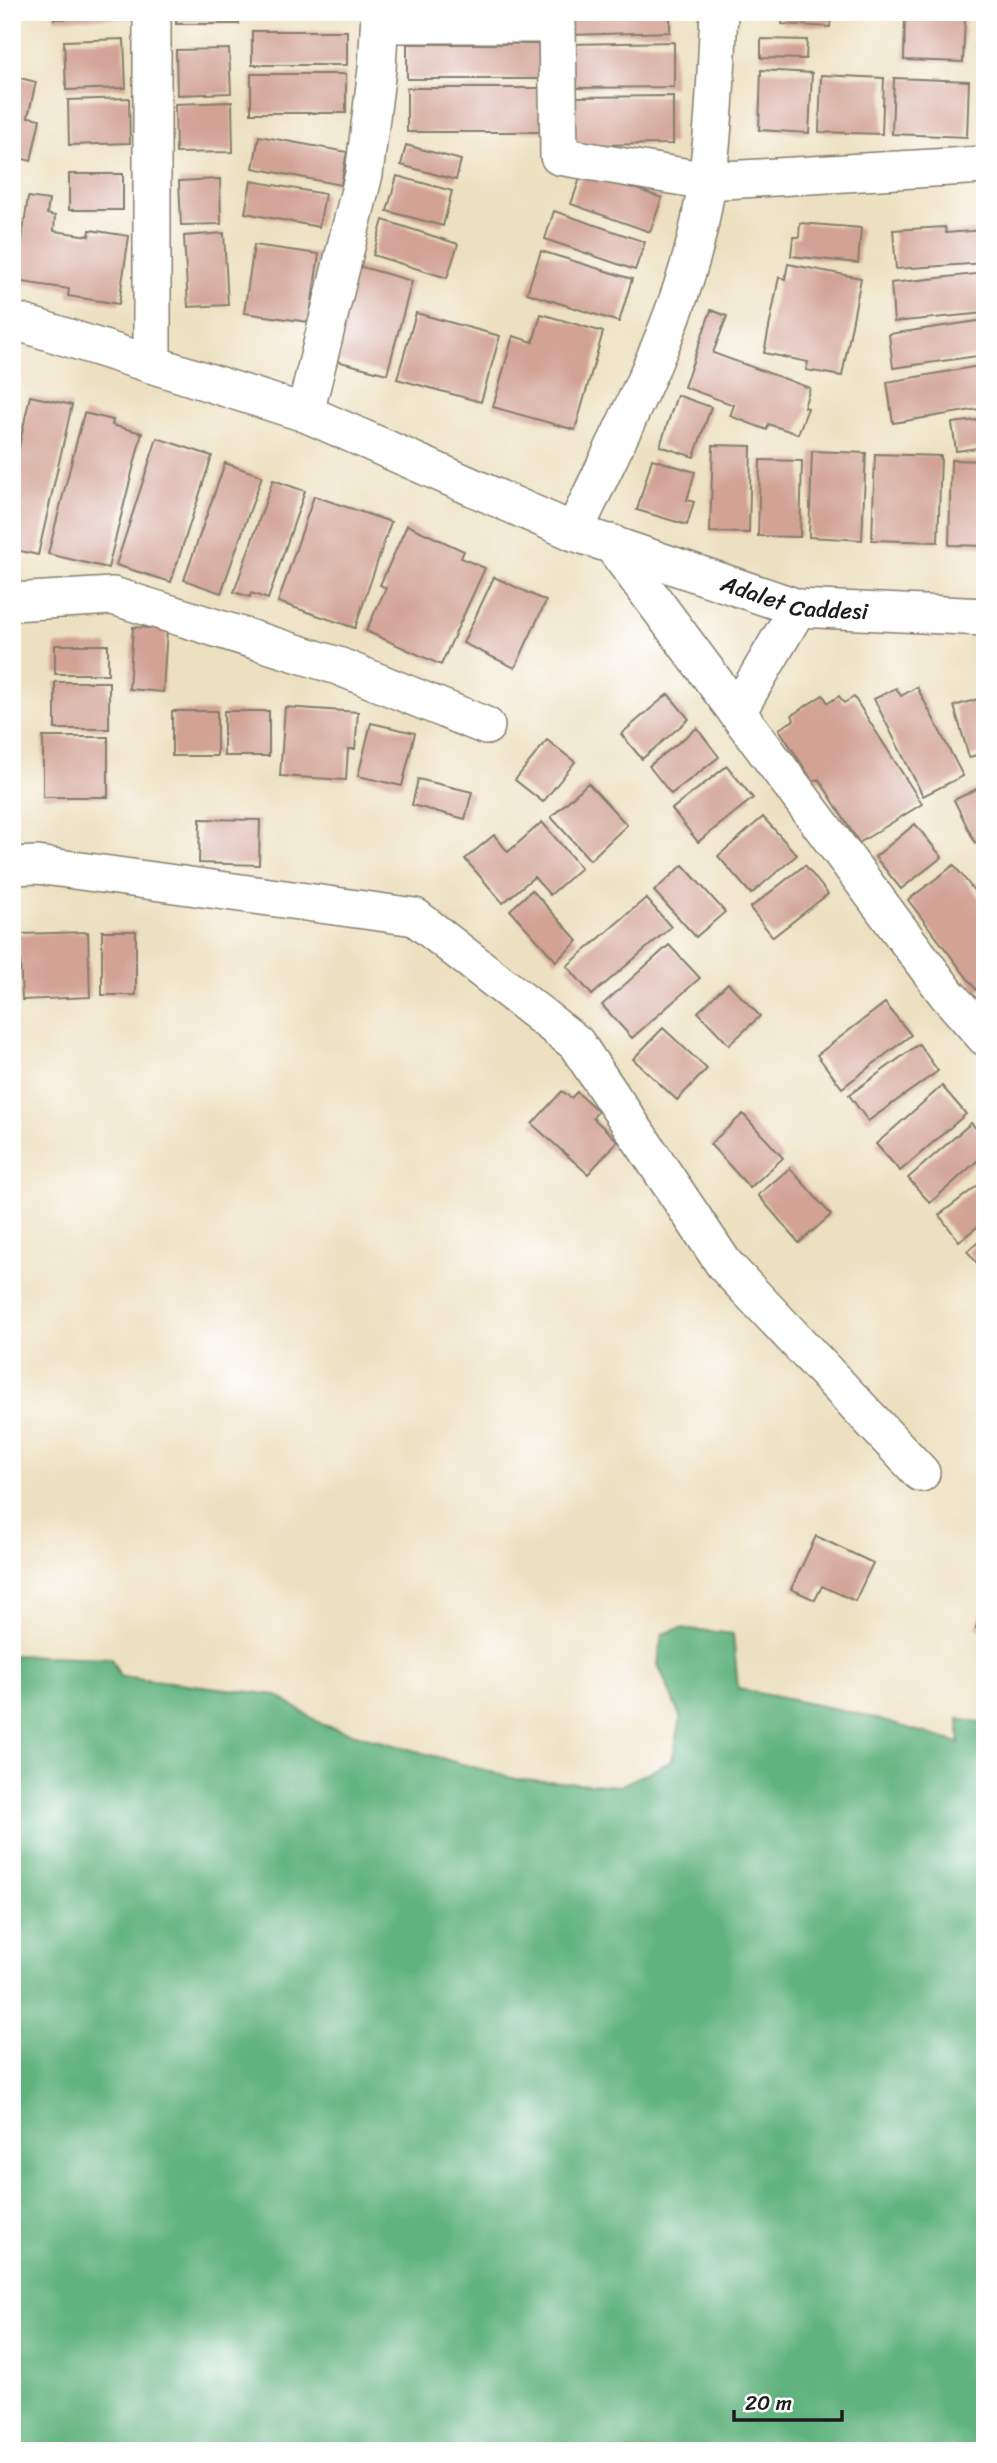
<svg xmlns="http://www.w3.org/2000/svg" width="997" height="2463" font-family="Sriracha,sans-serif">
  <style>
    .forest { fill: #60b27e; stroke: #3e674d; stroke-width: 2 }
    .building { fill: #d2a294 }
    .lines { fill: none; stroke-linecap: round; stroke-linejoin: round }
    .minor-casing { stroke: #847e6e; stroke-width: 40 }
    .minor { stroke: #fff; stroke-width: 37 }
    .labels { text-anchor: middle; stroke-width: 7; stroke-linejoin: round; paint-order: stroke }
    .street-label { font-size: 23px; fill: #1c1c1c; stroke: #fff }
  </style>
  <rect width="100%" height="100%" fill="#fff"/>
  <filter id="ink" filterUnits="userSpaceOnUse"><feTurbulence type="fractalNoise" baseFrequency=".0143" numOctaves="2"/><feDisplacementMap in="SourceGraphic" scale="14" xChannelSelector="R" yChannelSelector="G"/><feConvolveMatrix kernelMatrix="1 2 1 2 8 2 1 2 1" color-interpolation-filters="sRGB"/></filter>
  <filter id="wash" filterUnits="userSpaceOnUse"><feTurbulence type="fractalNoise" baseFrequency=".00686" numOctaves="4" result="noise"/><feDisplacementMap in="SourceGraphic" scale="28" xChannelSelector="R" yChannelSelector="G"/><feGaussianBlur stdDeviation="1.57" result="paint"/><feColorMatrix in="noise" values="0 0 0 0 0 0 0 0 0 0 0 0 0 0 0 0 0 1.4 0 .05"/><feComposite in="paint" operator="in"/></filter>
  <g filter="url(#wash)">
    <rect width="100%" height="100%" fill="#ede0c0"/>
    <!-- forest -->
    <path class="forest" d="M681 1628 733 1634 738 1689 856 1713 959 1743V1719L985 1724V2451H12V1655L111 1658 120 1676 276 1695 323 1725 516 1779 620 1786 672 1761 681 1719 658 1664 662 1634Z"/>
    <g id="blocks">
      <!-- building -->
      <path class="building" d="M54 12H135V18L54 19Z
        M176 12H239V24H176Z
        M568 12H670V32L569 35Z
        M783 12H831L830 27 782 24Z
        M905 15 965 17 963 62 904 60Z
        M252 31H347V65H252Z
        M124 39 126 88 66 90 64 41Z
        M761 39 807 40 806 59 761 58Z
        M674 42V87L570 88V44Z
        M407 44H544V79H407Z
        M229 49 231 93 177 95 176 50Z
        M761 70 812 73 809 133 759 130Z
        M251 74H346V113H251Z
        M821 75 884 78 882 134 819 132Z
        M12 76 36 82 28 117 40 119 31 161 12 156Z
        M894 78 969 81 967 137 892 134Z
        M407 88H544V132H407Z
        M673 96V144L571 145V97Z
        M129 98 130 143 69 145 68 100Z
        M232 102 233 152 176 153 175 104Z
        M259 136 347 152 341 185 253 168Z
        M406 145 461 160 456 180 401 165Z
        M583 170 662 198 650 232 571 204Z
        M69 174H123V210H69Z
        M397 176 452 191 443 226 387 211Z
        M220 179 221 224 181 225 179 181Z
        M251 181 325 194 319 227 245 213Z
        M28 197 49 200 47 214 55 216 54 231 89 236 90 230 129 236 119 304 68 296 69 289 16 281Z
        M554 211 645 242 635 270 545 239Z
        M383 220 458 244 447 278 373 255Z
        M800 223 861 228 858 263 791 256 793 237H799Z
        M945 227 946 233 985 230V263L896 269 893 230Z
        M224 233 228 305 188 307 184 236Z
        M254 245 319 254 309 322 244 313Z
        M541 251 632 279 619 322 527 293Z
        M788 264 861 278 842 376 806 370 808 362 764 353 779 277 785 279Z
        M355 265 412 281 387 374 329 359Z
        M985 273V313L894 322 891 283Z
        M711 310 727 316 713 353 810 388 804 407 808 408 798 434 768 424 767 430 730 416 734 405 684 387Z
        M416 313 500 336 481 402 397 379Z
        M541 314 603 332 575 430 493 407 513 336 533 342Z
        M985 320V355L893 368 889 334Z
        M985 365V408L893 423 887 382Z
        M677 395 711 407 694 457 660 446Z
        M30 396 72 405 38 555 12 549V479Z
        M84 413 113 420 112 425 142 433 108 568 48 554Z
        M985 419V447L956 451 952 423Z
        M157 438 212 456 171 582 116 565Z
        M713 445 751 446 749 533 710 532Z
        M812 451 866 453 862 540 809 537Z
        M875 454 941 456 938 542 872 540Z
        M652 459 695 472 687 500 694 502 687 525 637 510Z
        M760 460 802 461 800 537 758 536Z
        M951 460 985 461V546L949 545Z
        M225 463 262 476 221 593 184 580Z
        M273 480 305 491 268 599 251 593 250 597 234 592Z
        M314 496 391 522 355 628 278 602Z
        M407 525 464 551 461 558 485 568 441 665 366 631 386 588 380 585Z
        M494 577 546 601 515 668 463 643Z
        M133 627 167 629 163 692 129 689Z
        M55 645H108V674H55Z
        M55 682H109V729H55Z
        M917 687 963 776 923 796 874 699 896 688 901 696Z
        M668 694 689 719 642 759 621 734Z
        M823 695 828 703 839 696 844 703 854 697 922 804 859 843 819 779 813 782 779 729 794 720 792 715Z
        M985 697V753L969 757 954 706Z
        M285 707 358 712 355 749H348L346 780 280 776Z
        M172 711H217V756H172Z
        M224 711H269V756H224Z
        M371 723 415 733 402 786 358 776Z
        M697 728 719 757 671 794 649 766Z
        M43 737H108V797H43Z
        M547 740 575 762 543 802 515 780Z
        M727 766 753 798 698 842 672 809Z
        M418 779 472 792 465 819 412 805Z
        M588 783 627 825 590 860 551 817Z
        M985 785V838L975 843 954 800Z
        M763 817 797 855 751 894 718 856Z
        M200 819 260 820 259 865 199 863Z
        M542 822 581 868 550 895 534 877 503 903 465 859 494 835 508 852Z
        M915 824 942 857 901 889 875 857Z
        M683 865 725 912 696 937 654 891Z
        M805 865 828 894 773 937 750 908Z
        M954 865 985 905V987L978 992 908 900Z
        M532 890 578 941 556 961 510 910Z
        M646 898 671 927 592 995 567 966Z
        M102 931H136V995H102Z
        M88 932 90 997 22 1000 19 934Z
        M669 945 700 978 632 1038 602 1005Z
        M728 983 760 1016 729 1045 698 1012Z
        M885 1003 911 1035 842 1088 817 1055Z
        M663 1028 707 1069 677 1100 633 1059Z
        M919 1044 938 1071 868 1121 849 1095Z
        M942 1086 966 1114 900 1171 876 1144Z
        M562 1091 571 1098 577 1092 598 1111 593 1118 618 1141 588 1174 532 1124Z
        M743 1114 783 1158 750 1188 710 1144Z
        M971 1123 985 1138V1154L930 1203 908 1178Z
        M790 1168 831 1215 799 1243 758 1195Z
        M985 1180V1221L959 1241 939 1215Z
        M985 1237V1273L967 1251Z
        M816 1536 873 1563 855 1601 822 1586 815 1600 791 1589Z
        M985 1603V1631L976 1628Z"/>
    </g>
  </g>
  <g filter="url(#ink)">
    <use href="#blocks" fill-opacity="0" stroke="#847e6e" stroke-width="2"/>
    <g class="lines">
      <!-- minor casing -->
      <g class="minor-casing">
        <g id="minor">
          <path d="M152 12V364"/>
          <path d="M381 24H557L559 156 707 181 985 165"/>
          <path id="s1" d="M12 320 305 413 574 532 798 608 985 617"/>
          <path d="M305 413 364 174 377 69 380 12"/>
          <path d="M574 532C616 440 670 342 695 244 714 168 715 90 719 12"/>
          <path d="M611 543 947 994 985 1037"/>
          <path d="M12 602 113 596 338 666 486 726"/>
          <path d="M737 712 798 608"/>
          <path d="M12 866 37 865 415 917 576 1043 724 1264 921 1473"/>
        </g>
      </g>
      <!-- minor -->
      <use href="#minor" class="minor"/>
    </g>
  </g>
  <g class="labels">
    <!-- street labels -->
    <g class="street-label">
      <text dy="8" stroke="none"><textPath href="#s1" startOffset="833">Adalet Caddesi</textPath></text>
    </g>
  </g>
  <!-- margin -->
  <rect width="997" height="2463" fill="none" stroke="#fff" stroke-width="42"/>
  <!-- scale -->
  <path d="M734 2410v10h108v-10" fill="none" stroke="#1c1c1c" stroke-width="3.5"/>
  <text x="745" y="2410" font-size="21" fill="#1c1c1c" stroke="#ffffff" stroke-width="5" paint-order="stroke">20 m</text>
</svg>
